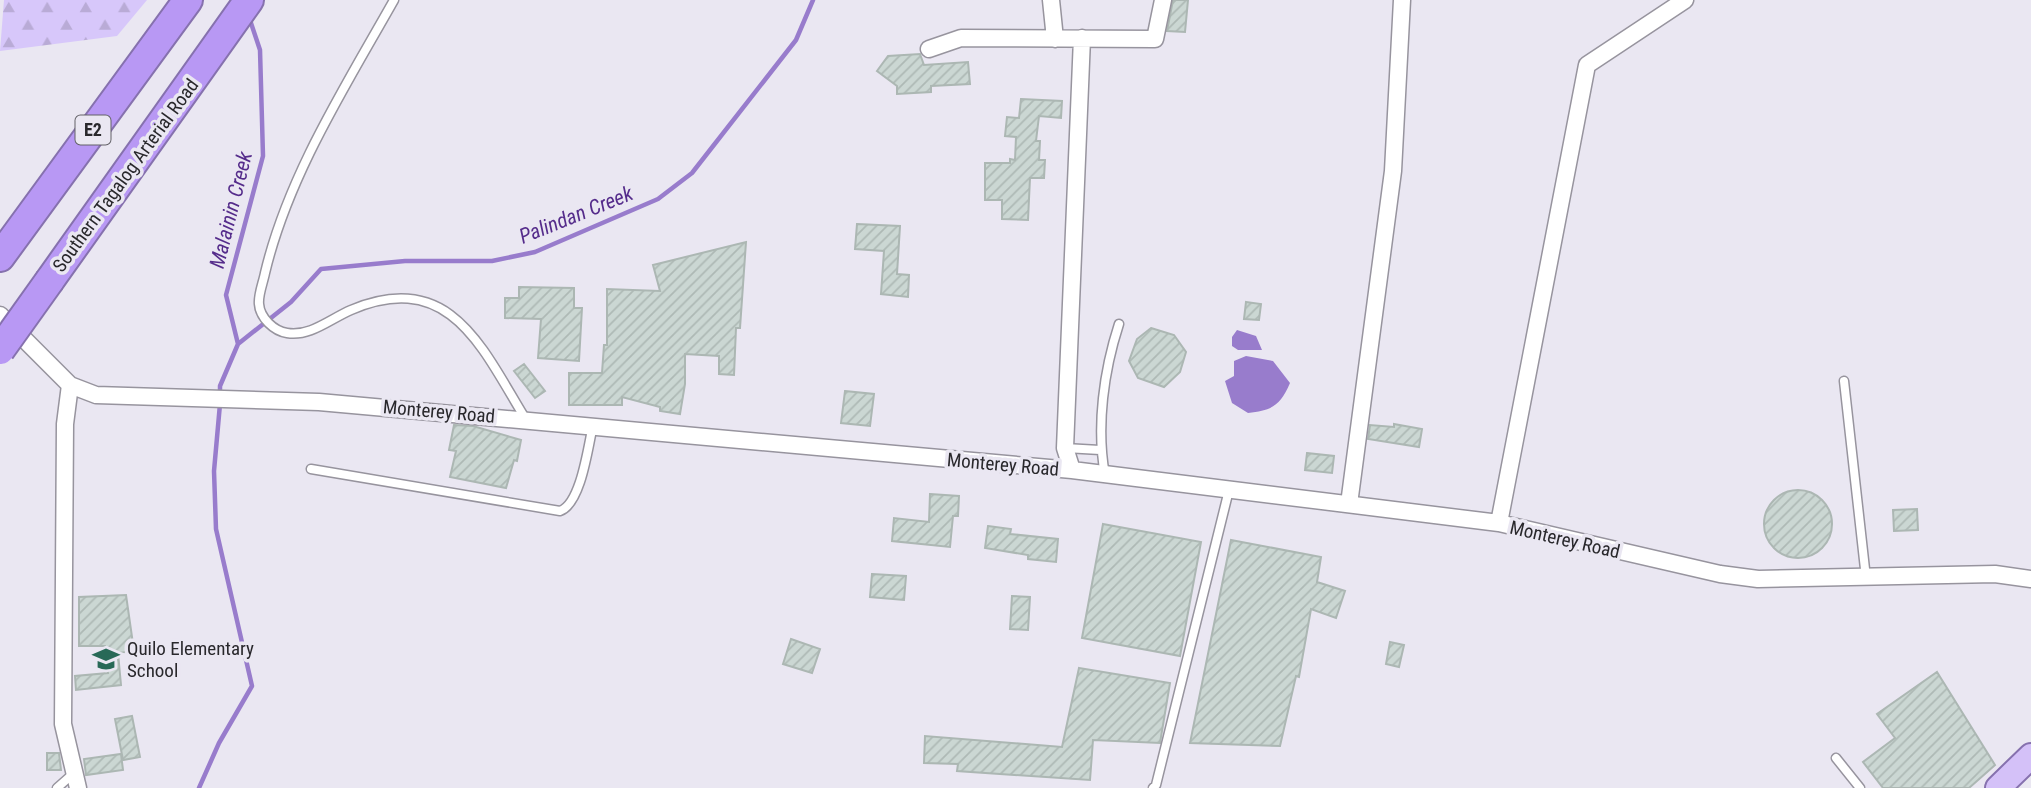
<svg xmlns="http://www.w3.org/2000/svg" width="2031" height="788" font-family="'Roboto Condensed',sans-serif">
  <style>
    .forest { fill: url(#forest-firs) }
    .water { fill: #987ccc }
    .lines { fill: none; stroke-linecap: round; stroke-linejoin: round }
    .stream { stroke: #987ccc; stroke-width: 4.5 }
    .building { fill: url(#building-hatch); stroke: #acb7b3; stroke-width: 2 }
    .service-casing { stroke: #97949e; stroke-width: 11 }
    .minor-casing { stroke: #97949e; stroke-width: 19 }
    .primary-casing { stroke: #8671ae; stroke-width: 28 }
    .motorway-casing { stroke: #8671ae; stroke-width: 32 }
    .service { stroke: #fff; stroke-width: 8 }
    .minor { stroke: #fff; stroke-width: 16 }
    .primary { stroke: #d4c1f8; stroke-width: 24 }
    .motorway { stroke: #b898f4; stroke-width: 28 }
    .motorway-bridge-casing { stroke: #8671ae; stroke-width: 32; stroke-linecap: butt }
    .motorway-bridge { stroke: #b898f4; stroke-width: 28 }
    .labels { text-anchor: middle; stroke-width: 7; stroke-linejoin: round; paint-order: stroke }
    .shield { fill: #eae7f2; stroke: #636167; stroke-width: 2 }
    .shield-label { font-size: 18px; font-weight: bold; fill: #29282c }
    .street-label { font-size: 19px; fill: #29282c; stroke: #eae7f2 }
    .poi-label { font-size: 19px; fill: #29282c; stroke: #eae7f2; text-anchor: start }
    .water-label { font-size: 21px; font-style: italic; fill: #552c8b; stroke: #eae7f2 }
  </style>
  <defs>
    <pattern id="forest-firs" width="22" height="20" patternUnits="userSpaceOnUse" patternTransform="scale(1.75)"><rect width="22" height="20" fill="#d7c7fa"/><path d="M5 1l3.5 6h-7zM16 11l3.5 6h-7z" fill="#b9abd6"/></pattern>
    <pattern id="building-hatch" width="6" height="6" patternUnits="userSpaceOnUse" patternTransform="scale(1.75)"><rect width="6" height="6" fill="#cbd7d3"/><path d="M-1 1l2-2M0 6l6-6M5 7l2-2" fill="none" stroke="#aeb9b5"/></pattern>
  </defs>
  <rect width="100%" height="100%" fill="#eae7f2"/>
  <!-- forest -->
  <path class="forest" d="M4 0H147L117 36 0 51Z"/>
  <!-- water -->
  <path class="water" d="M1237 330 1256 336 1262 350H1238L1232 346V337Z
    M1246 356 1273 361 1290 383C1280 406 1272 410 1248 413L1232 403 1225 381 1234 376V361Z"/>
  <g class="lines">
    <!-- stream -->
    <path class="stream" d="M238 344 226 295 263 156 260 50 249 17
      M220 395V386L238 344 291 302 321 269 405 261H492L535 252 658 199 692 173 796 40 813 0
      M199 788 219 743 252 686 216 529 214 471 220 404"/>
  </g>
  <!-- building -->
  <path class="building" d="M1173 0H1188L1185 32 1167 31Z
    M920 54 924 65 968 62 970 84 931 86V92L897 94V86L877 71 888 56Z
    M1021 99 1062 101 1061 118 1039 116 1036 141H1040L1039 160H1045L1044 178H1030L1028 220 1002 219V200H985V163H1010V159L1015 160 1016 137 1005 136 1007 117 1019 118Z
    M857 224 900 226 897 274 909 275 908 297 881 294 884 251 855 249Z
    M746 242 740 328H736L734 375 719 374V356L685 354V384L680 414 660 411V407L622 397V405H569V373H602L604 345H607V289L660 291 653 265Z
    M519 287 574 288V308H582L579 361 538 358 541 319 505 318V298H519Z
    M1246 302 1261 304 1259 320 1244 319Z
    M1151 328 1174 335 1186 352 1180 372 1164 387 1138 378 1129 361 1137 339Z
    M524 364 545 391 535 398 514 371Z
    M845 391 874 394 870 426 841 423Z
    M1394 424 1422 429 1419 447 1368 439 1370 425 1394 427Z
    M454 425 473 426 521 440 517 461 514 460 506 488 450 477 456 451 449 450Z
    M1307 453 1334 456 1332 473 1305 470Z
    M1764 524a34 34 0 1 1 68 0a34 34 0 1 1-68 0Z
    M930 494 959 496 958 516H953L950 547 892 541 894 518 929 522Z
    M1917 509 1918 530 1894 531 1893 510Z
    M1103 524 1201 542 1180 656 1082 638Z
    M988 526 1011 529 1010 534 1058 539 1056 562 1028 559V555L985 548Z
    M1231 540 1321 557 1317 582 1345 591 1336 618 1311 609 1299 677 1296 676 1280 746 1190 743Z
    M872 574 906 576 904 600 870 597Z
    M126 595 134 651 118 653 121 685 76 690 75 676 108 673 105 646H79V597Z
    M1012 596 1030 597 1028 630 1010 629Z
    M791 639 820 649 812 673 783 664Z
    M1390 642 1404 645 1399 667 1386 664Z
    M1079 668 1170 683 1160 743 1093 740 1090 780 957 771 958 764 924 763 925 736 1062 747Z
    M1937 672 1995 765 1969 788H1883L1863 762 1895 738 1877 714Z
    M132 716 140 757 123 760 115 719Z
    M47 753H59L61 770H47Z
    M121 754 123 770 86 775 84 759Z"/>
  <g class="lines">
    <!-- service casing -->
    <g class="service-casing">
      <path id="service" d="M394 0C345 87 288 176 265 273 263 283 258 295 259 304 260 318 274 331 287 333 310 337 330 319 351 310 450 268 482 348 525 418
        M1844 381 1866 578
        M1065 448 1100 450
        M311 469 560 511C581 504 588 447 593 425
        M1105 475C1096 426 1104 370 1119 324
        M1836 758 1860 788
        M57 788 74 773
        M1153 788 1156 785 1229 490"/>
    </g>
    <!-- minor casing -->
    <g class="minor-casing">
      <path id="minor" d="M1051 0 1055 39
        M929 49 961 38 1155 39 1163 0
        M0 315 70 385 96 395 319 402 1072 470 1499 523 1720 574 1758 579 1995 574 2031 579
        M70 385 65 424 63 724 78 788
        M1072 470 1065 448 1082 38
        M1349 504 1393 171 1402 0
        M1499 523 1587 65 1685 0"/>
    </g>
    <!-- primary casing -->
    <g class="primary-casing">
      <path id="primary" d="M1998 788 2031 756"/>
    </g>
    <!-- motorway casing -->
    <g class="motorway-casing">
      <path id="motorway" d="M0 257 188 0
        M50 280 249 0"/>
    </g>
    <!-- service -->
    <use href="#service" class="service"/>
    <!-- minor -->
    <use href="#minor" class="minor"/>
    <!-- primary -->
    <use href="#primary" class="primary"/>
    <!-- motorway -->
    <use href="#motorway" class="motorway"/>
    <!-- motorway-bridge casing -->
    <g class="motorway-bridge-casing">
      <path id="motorway-bridge" d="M0 350 50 280"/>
    </g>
    <!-- motorway-bridge -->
    <use href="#motorway-bridge" class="motorway-bridge"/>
  </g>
  <!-- icons -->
  <defs>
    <g id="school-bare" transform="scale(2.1)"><path d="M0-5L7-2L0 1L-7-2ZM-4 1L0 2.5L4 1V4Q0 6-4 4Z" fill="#286957" stroke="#eae7f2" stroke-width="2.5" paint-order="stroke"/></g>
  </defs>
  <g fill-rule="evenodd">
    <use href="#school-bare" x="106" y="659"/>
  </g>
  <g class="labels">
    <!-- shield labels -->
    <rect class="shield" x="75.5" y="115.5" width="35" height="29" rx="5"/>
    <g class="shield-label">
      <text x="93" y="136">E2</text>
    </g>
    <!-- street labels -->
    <g class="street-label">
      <text transform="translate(125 175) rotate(-54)" y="7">Southern Tagalog Arterial Road</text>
      <text transform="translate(439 411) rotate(5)" y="7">Monterey Road</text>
      <text transform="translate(1003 464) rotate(5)" y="7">Monterey Road</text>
      <text transform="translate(1565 539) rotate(13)" y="7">Monterey Road</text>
    </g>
    <!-- poi labels -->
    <g class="poi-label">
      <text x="127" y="655">Quilo Elementary<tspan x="127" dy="22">School</tspan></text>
    </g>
    <!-- water labels -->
    <g class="water-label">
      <text transform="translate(231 210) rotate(-76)" y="7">Malainin Creek</text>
      <text transform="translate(576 215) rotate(-22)" y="7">Palindan Creek</text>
    </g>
  </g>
</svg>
